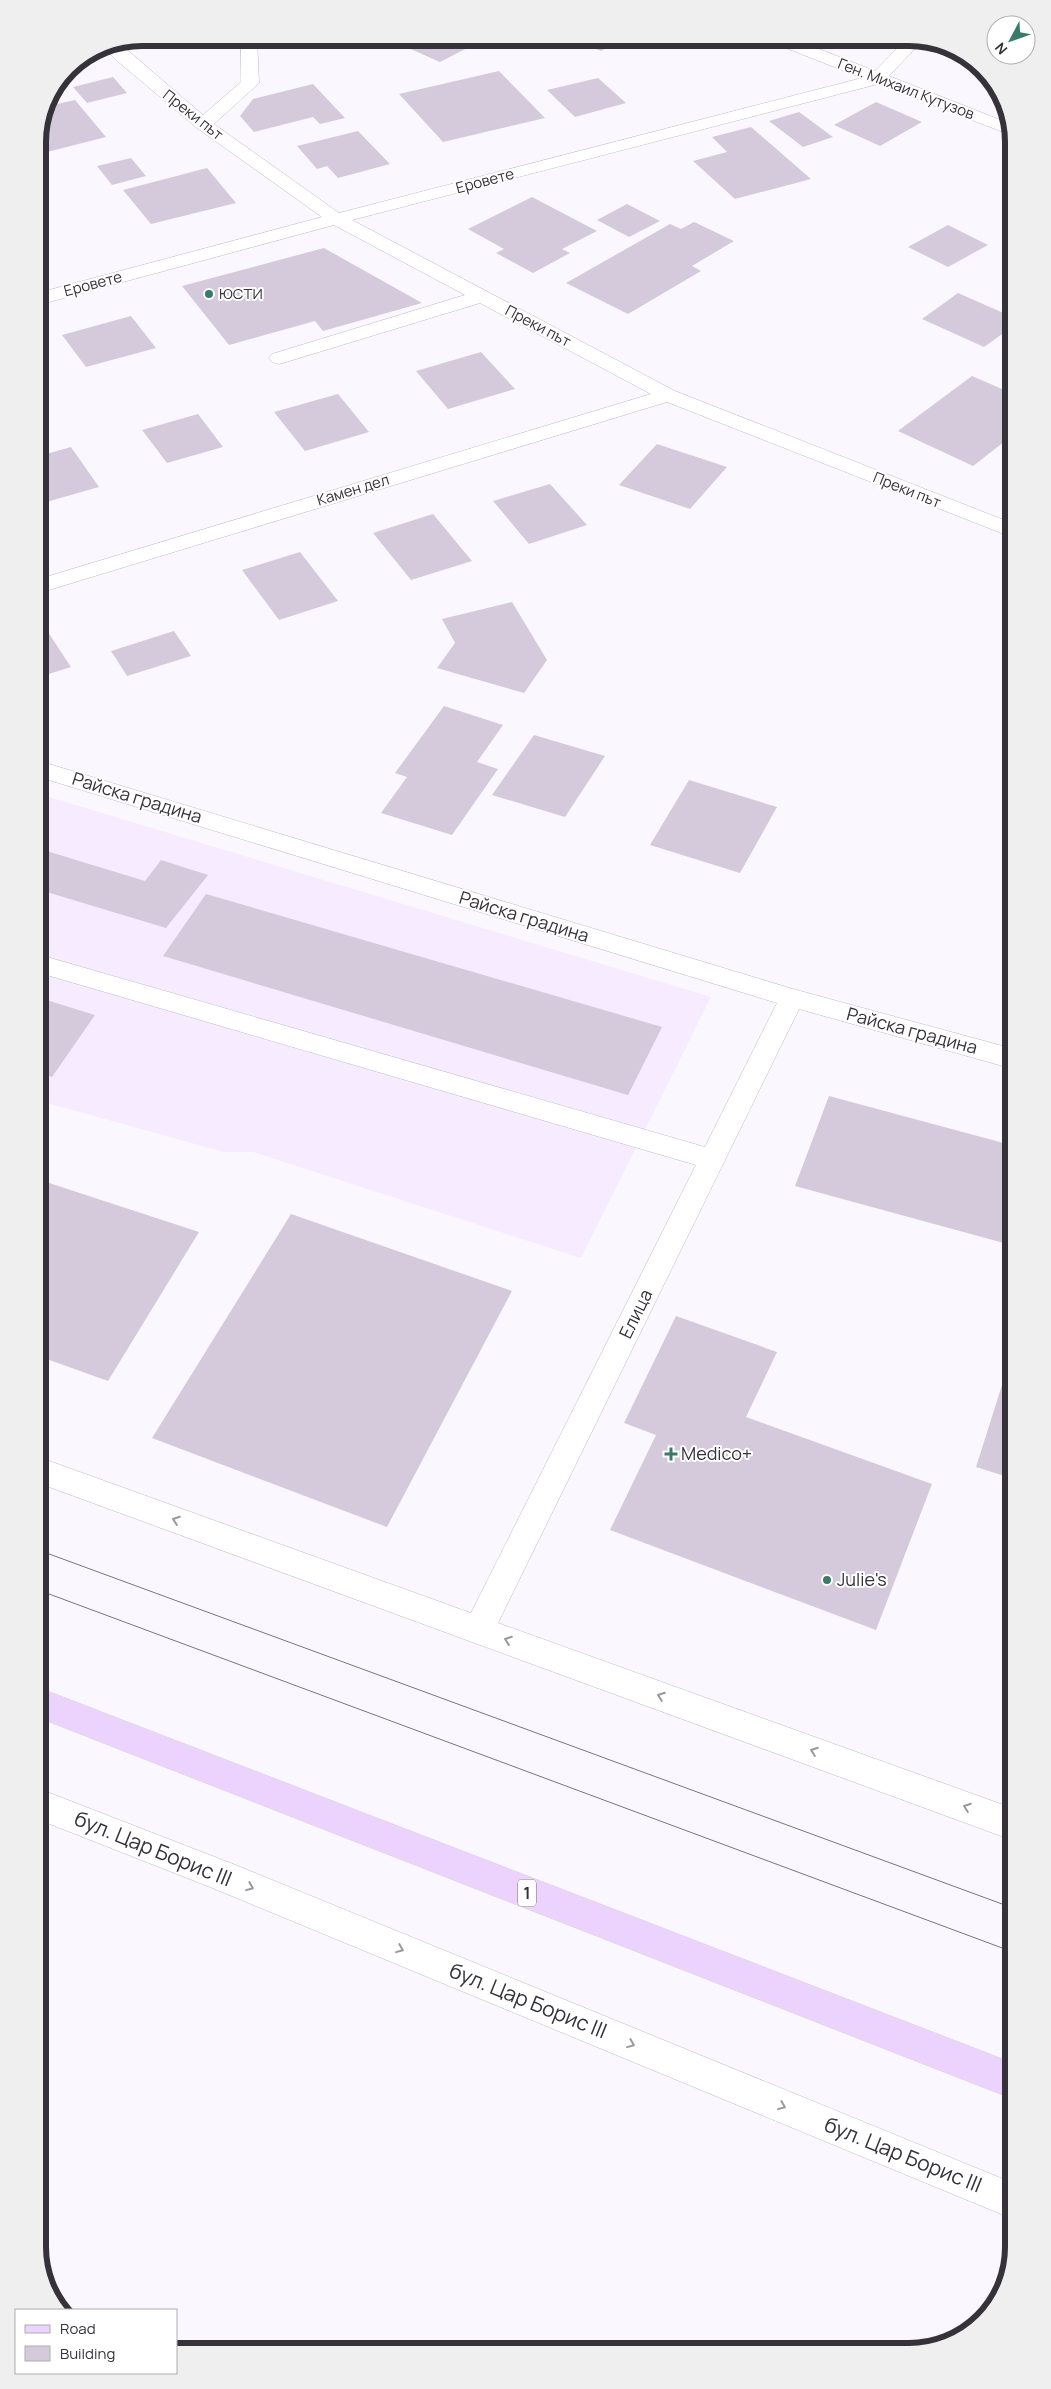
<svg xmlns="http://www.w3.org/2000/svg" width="1051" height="2389" font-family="Manrope,sans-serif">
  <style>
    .built { fill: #f6ebff }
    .building { fill: #d4cadc }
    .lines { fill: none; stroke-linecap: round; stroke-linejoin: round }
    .minor-casing { stroke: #c3b9ca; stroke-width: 1 }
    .major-casing { stroke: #d7d6d7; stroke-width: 1 }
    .minor { fill: #fff; fill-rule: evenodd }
    .major { fill: #ebd3fd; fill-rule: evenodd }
    .tram { stroke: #7a767d; stroke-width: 1 }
    .oneway { stroke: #9a989c }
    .poi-dot { fill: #397a68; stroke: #fff; stroke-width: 2 }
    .labels { text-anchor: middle; stroke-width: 4; stroke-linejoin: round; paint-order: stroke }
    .far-street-label { font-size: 15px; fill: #363239; stroke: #fff }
    .far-poi-label { font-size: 15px; fill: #363239; stroke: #fff; text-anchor: start }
    .shield { fill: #fff; stroke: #727074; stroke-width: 1 }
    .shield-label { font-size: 16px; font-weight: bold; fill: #363239 }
    .street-label { font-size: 18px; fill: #363239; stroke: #fff }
    .poi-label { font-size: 18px; fill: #363239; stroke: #fff; text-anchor: start }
    .near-street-label { font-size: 21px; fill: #363239; stroke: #fff }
    .rim { fill: none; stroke: #363239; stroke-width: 6 }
  </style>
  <rect width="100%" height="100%" fill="#fbf7fe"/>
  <!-- built -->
  <path class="built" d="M39 794 711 997 581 1258 253 1152H224L40 1101Z"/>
  <!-- building -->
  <path class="building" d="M386 38H469L479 42 440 62Z
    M570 38H626L601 51Z
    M499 71 545 118 443 142 399 94Z
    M113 77 127 93 87 103 73 87Z
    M598 78 626 103 575 117 547 90Z
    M313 84 345 118 320 124 313 117 254 132 240 116 253 99Z
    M75 100 106 137 47 152 38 140V134L41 133 39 130 44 107Z
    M876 102 922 122 880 146 834 125Z
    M799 112 833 137 803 147 769 121Z
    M751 127 811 179 735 199 693 161 727 152 712 137Z
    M358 131 390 164 338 178 327 166 317 169 297 146Z
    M131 158 146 176 112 185 97 166Z
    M207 168 236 203 151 224 123 190Z
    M532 197 597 231 562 249 570 253 533 273 496 253 504 249 468 229Z
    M627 204 660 221 629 237 597 220Z
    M694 222 734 241 692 266 701 271 628 314 566 283 670 224 681 229Z
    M948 225 988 245 948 267 908 247Z
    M324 248 422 303 323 331 315 321 229 345 182 286Z
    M958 293 1008 315V330L984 347 922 319Z
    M131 316 156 348 86 367 62 335Z
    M481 352 515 389 448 409 416 371Z
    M972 376 1009 392V438L973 466 898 431Z
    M338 394 369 432 305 451 274 412Z
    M198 414 223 447 167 463 142 430Z
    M657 444 727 467 690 509 619 485Z
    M71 447 99 487 46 502 39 491V456Z
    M550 484 587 525 529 544 493 501Z
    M433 514 472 561 411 580 373 533Z
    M300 552 338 601 279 620 242 570Z
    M512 602 547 660 524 693 437 668 455 643 442 619Z
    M44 626 71 667 39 677V628Z
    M174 631 191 656 127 676 111 651Z
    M444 706 503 725 477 762 498 769 452 835 381 813 407 777 395 773Z
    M534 735 605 756 565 817 492 795Z
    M689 780 777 807 740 873 650 845Z
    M40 849 145 881 161 860 208 875 166 928 40 890Z
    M206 894 662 1027 628 1095 163 956Z
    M40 998 95 1015 52 1077 40 1073Z
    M829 1096 1011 1145V1245L795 1186Z
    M40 1180 199 1232 108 1381 41 1357Z
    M291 1214 512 1291 387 1527 152 1438Z
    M676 1316 777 1352 746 1417 932 1484 876 1630 610 1530 656 1435 624 1423Z
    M1002 1385 1011 1388V1478L976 1467Z"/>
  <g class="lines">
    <!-- minor casing -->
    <g class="minor-casing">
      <path id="minor" d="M241 38H257L259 83 214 124 339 213 862 78 771 42 769 38H791L875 71 907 38 923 40 889 76 1008 123V134L878 84 352 220 675 391 1009 522V536L667 402 39 593V579L651 394 480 303 286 362 279 364 272 362 269 358 272 354 465 295 334 225 38 305V293L322 217 197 128 115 59 102 45 118 42 203 115 241 82Z
        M39 761 793 989 1010 1048V1068L799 1009 498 1623 1012 1808V1840L41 1484V1458L471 1613 696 1165 40 973V955L705 1147 777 1003 39 777Z
        M42 1790 233 1864 1013 2183V2219L210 1887 42 1821Z"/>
    </g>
    <!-- major casing -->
    <g class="major-casing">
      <path id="major" d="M42 1689 1013 2063V2099L42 1719Z"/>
    </g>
    <!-- minor -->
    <use href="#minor" class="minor"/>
    <!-- major -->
    <use href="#major" class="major"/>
    <!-- tram -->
    <path class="tram" d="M41 1551 1013 1908
      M41 1591 1013 1952"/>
  </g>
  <!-- one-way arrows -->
  <defs><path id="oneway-chevron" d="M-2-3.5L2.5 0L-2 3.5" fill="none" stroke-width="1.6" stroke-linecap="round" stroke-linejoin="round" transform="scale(1.25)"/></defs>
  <g class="oneway">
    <use href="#oneway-chevron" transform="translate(176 1520) rotate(-160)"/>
    <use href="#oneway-chevron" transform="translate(508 1640) rotate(-160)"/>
    <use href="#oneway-chevron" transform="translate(661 1696) rotate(-160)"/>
    <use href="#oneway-chevron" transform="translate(814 1751) rotate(-160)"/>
    <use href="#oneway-chevron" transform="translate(967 1807) rotate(-160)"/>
    <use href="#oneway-chevron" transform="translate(250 1887) rotate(22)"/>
    <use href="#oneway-chevron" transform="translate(400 1949) rotate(22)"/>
    <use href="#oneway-chevron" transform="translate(631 2044) rotate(22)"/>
    <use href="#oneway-chevron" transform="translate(782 2106) rotate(22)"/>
  </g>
  <!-- markers -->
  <g class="poi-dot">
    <circle cx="209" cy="294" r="5"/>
    <path d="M668.5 1446.5h5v5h5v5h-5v5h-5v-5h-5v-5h5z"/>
    <circle cx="827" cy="1580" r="5"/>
  </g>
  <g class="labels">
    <!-- far-street labels -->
    <g class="far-street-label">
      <text transform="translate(906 89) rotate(21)" y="5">Ген. Михаил Кутузов</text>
      <text transform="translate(193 115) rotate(38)" y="5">Преки път</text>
      <text transform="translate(485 181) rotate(-15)" y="5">Еровете</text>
      <text transform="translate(93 284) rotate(-15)" y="5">Еровете</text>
      <text transform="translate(538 326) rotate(28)" y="5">Преки път</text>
      <text transform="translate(353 490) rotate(-17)" y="5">Камен дел</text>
      <text transform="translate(907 490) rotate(22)" y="5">Преки път</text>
    </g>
    <!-- far-poi labels -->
    <g class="far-poi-label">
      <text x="219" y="299">ЮСТИ</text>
    </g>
    <!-- shield labels -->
    <rect class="shield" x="518" y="1879.5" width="18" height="27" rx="4"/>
    <g class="shield-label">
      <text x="527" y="1899">1</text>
    </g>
    <!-- street labels -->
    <g class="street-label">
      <text transform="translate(137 798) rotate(17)" y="6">Райска градина</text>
      <text transform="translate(524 917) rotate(17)" y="6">Райска градина</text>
      <text transform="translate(912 1031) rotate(15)" y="6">Райска градина</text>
      <text transform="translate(636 1314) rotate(-64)" y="6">Елица</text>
    </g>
    <!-- poi labels -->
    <g class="poi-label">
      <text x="681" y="1460">Medico+</text>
      <text x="837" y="1586">Julie's</text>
    </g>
    <!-- near-street labels -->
    <g class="near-street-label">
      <text transform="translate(153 1849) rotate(22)" y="7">бул. Цар Борис III</text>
      <text transform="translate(528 2001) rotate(22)" y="7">бул. Цар Борис III</text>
      <text transform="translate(903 2155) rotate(22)" y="7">бул. Цар Борис III</text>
    </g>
  </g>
  <!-- crop -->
  <path d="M0 0H1051V2389H0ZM142 46H909A96 96 0 0 1 1005 142V2247A96 96 0 0 1 909 2343H142A96 96 0 0 1 46 2247V142A96 96 0 0 1 142 46Z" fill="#efefef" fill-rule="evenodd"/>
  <path class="rim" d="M142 46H909A96 96 0 0 1 1005 142V2247A96 96 0 0 1 909 2343H142A96 96 0 0 1 46 2247V142A96 96 0 0 1 142 46Z"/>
  <!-- legend -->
  <rect x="15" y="2309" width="162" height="65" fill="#ffffff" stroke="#afadb0"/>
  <rect x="25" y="2325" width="25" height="8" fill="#ebd3fd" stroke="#afadb0"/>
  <text x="60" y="2334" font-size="15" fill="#363239">Road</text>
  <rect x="25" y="2346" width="25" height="15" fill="#d4cadc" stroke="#afadb0"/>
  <text x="60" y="2359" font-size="15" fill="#363239">Building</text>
  <!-- north arrow -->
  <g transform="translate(1011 40) rotate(229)"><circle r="24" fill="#ffffff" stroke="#afadb0"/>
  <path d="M0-4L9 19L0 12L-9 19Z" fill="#397a68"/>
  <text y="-8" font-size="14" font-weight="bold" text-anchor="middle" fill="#363239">N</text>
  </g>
</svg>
